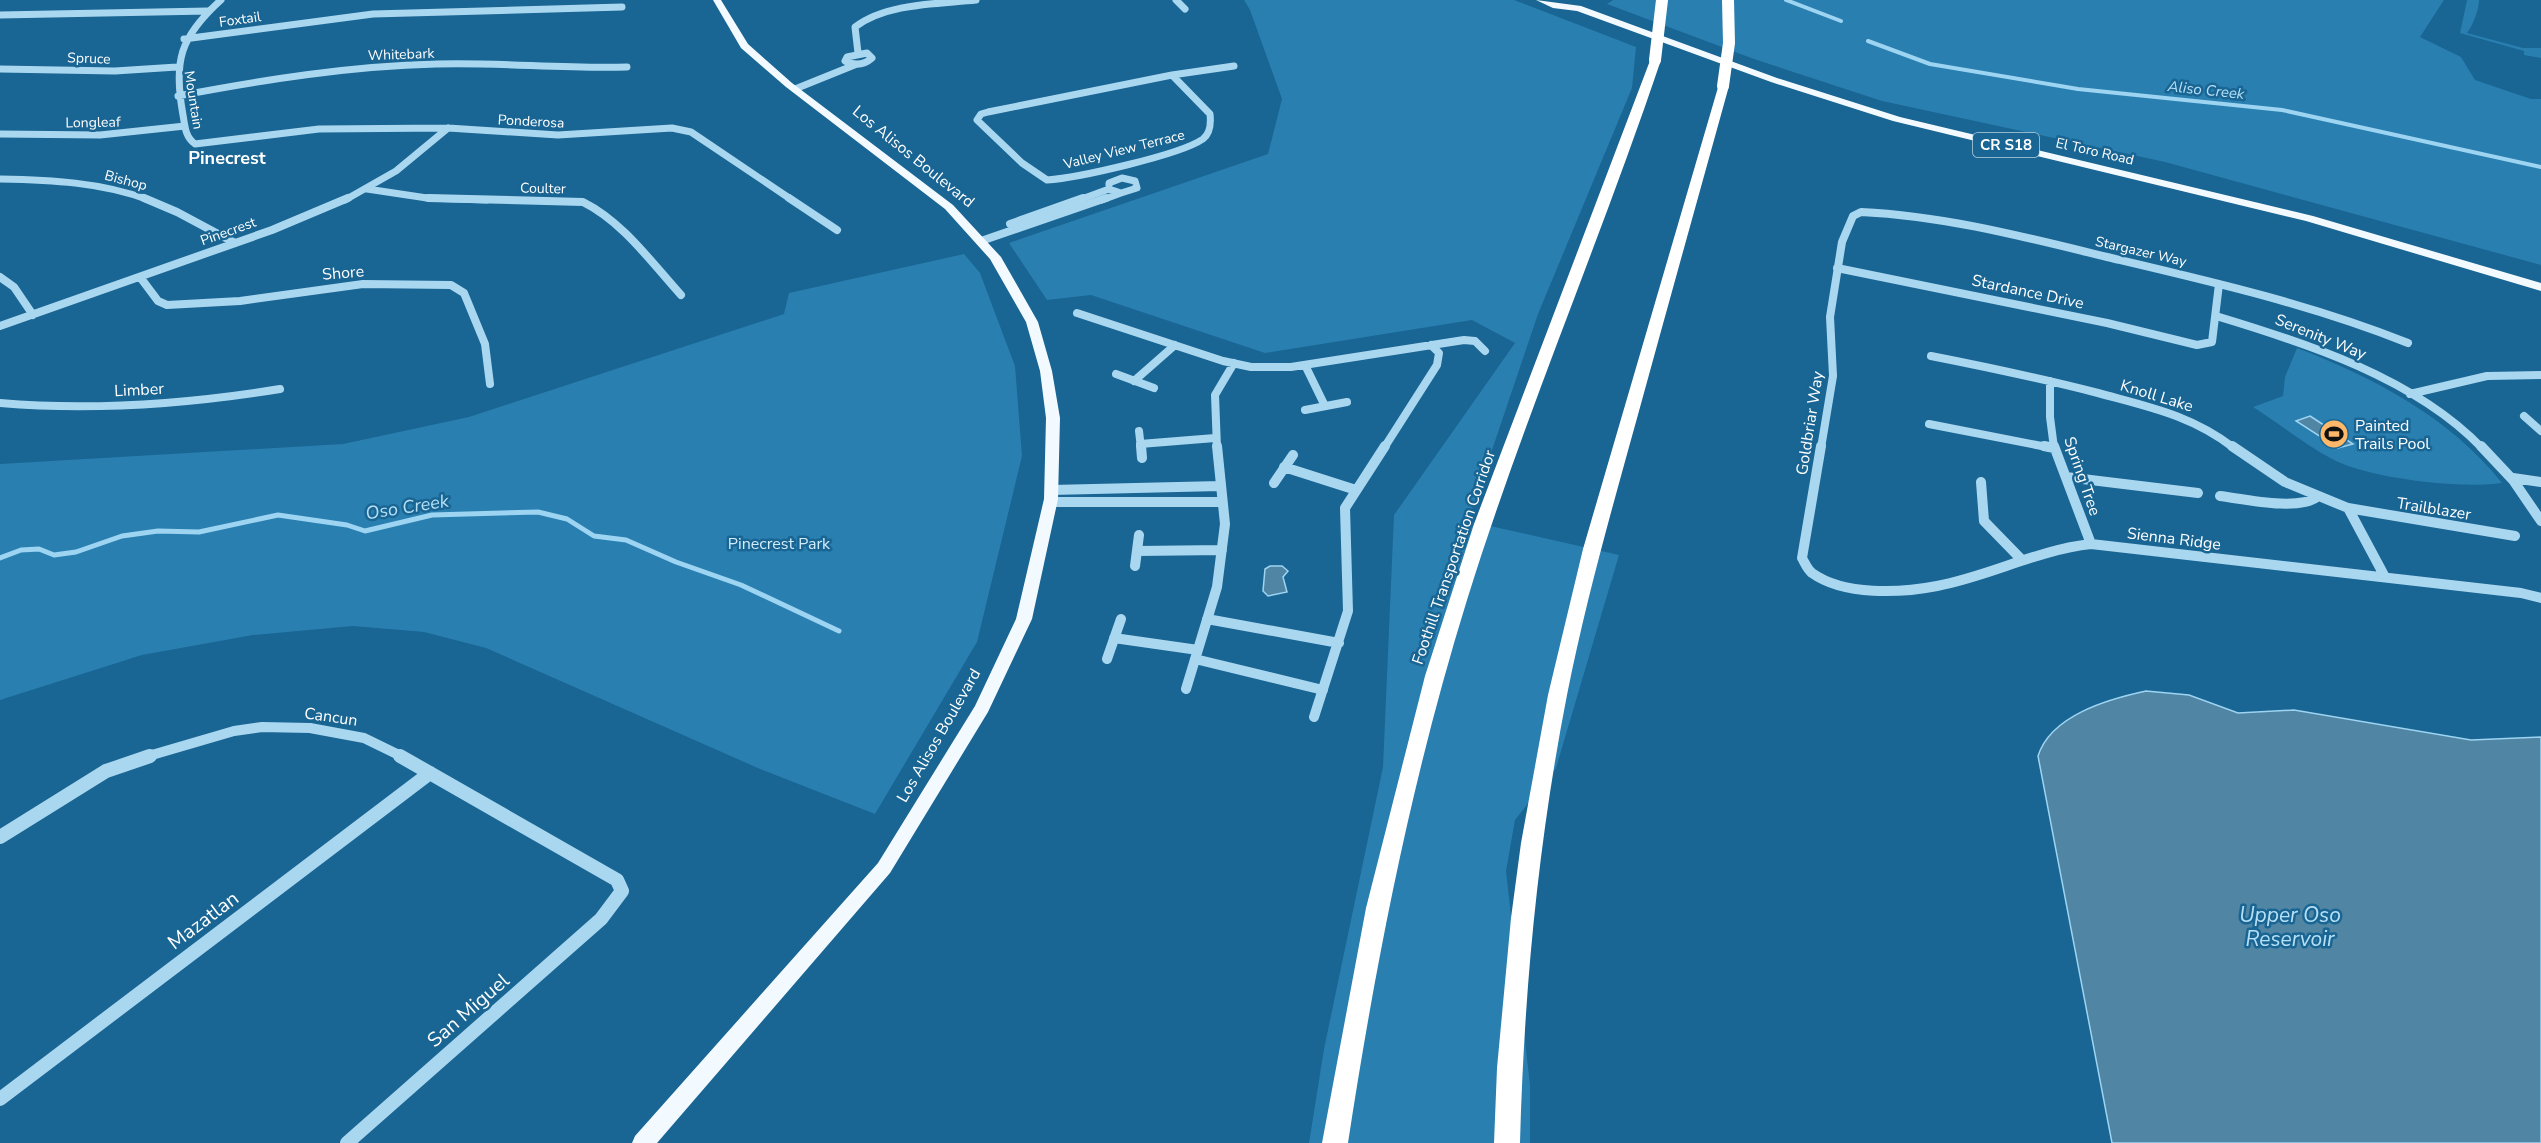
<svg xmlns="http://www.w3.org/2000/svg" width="2541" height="1143" font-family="'Nunito Sans',sans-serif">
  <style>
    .green { fill: #297fb0 }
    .water { fill: #5085a4; stroke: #9dd4f2; stroke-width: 1.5 }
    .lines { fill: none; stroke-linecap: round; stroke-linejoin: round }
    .stream-far1 { stroke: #9dd4f2; stroke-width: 4 }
    .stream { stroke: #9dd4f2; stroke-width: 5 }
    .minor-far3 { stroke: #aad7f0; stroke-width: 7 }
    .minor-far2 { stroke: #aad7f0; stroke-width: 8 }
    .minor-far1 { stroke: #aad7f0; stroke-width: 10 }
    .minor { stroke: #aad7f0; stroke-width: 14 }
    .major { fill: #f3faff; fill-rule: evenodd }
    .highway { fill: #fff; fill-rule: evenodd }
    .highway-bridge { stroke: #fff; stroke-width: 12 }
    .labels { text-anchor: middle; stroke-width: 5; stroke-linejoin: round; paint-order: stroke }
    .far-street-label { font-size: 14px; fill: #fff; stroke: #196593 }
    .far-water-label { font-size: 15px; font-style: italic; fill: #b6e0f6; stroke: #196593 }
    .shield { fill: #196593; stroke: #bad1df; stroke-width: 1.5 }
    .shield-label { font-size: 15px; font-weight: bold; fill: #fff }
    .street-label { font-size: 16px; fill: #fff; stroke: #196593 }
    .poi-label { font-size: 16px; fill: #fff; stroke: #196593; text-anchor: start }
    .park-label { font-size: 16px; fill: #d1ecfb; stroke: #196593 }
    .far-district-label { font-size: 18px; font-weight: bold; fill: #fff; stroke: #196593 }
    .water-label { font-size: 18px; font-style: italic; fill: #b6e0f6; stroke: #196593 }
    .near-street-label { font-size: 20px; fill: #fff; stroke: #196593 }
    .near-water-label { font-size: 21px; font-style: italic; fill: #b6e0f6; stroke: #196593 }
  </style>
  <rect width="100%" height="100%" fill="#196593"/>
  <!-- green -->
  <path class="green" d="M1244 0H1514L1636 47 1632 88 1538 314 1468 521 1619 555 1556 768 1515 820 1506 871 1530 1085V1143H1309L1324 1049 1383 767 1394 515 1515 343 1472 320 1265 353 1091 295 1047 300 1009 243 1268 154 1282 99 1250 10Z
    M1613 0H2444L2420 37 2461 57 2475 80 2531 99H2541V265L2165 162 1882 101 1754 59 1607 4Z
    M2467 0H2479C2479 10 2473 25 2467 33L2523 48H2541V58L2524 55V51L2460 33Z
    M964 254 980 273 1015 366 1022 456 977 642 875 814 760 769 486 648 424 632 353 626 253 635 142 655 0 700V464L343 444 469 417 784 314 789 293Z
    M2297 348C2373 377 2451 418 2502 483 2461 489 2372 479 2334 460 2306 446 2280 424 2253 407L2283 396 2285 377Z"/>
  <!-- water -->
  <path class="water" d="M2310 416 2353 444 2338 448 2296 421Z
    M1270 566H1282L1288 571 1283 577 1287 592 1268 596 1263 591 1265 569Z
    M2146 691 2189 695 2238 713 2294 710 2471 740 2541 737V1143H2112L2038 756C2051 715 2109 699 2146 691Z"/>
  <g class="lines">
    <!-- stream-far1 -->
    <path class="stream-far1" d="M1786 0 1841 21
      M1868 41 1930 64 2078 89 2282 110 2541 167"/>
    <!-- stream -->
    <path class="stream" d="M0 558 21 550 39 549 54 555 76 552 122 536 158 531 199 532 278 515 347 525 365 531 432 515 538 512 567 519 594 536 626 540 676 562 741 585 839 631"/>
    <!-- minor-far3 -->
    <path class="minor-far3" d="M221 0C180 37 173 61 183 115 185 126 185 137 195 144L319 129 448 128 558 135 672 128 691 132 792 200
      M1176 0 1185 9
      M0 15 208 11
      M184 39 373 14 622 7
      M858 53 855 27C886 3 938 4 976 0
      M867 53 872 58C864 65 855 66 845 61L847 57Z
      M0 69 115 71 177 67
      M1172 75 1210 114C1211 123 1211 133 1203 139 1180 155 1077 178 1047 180L1022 163 977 120 981 114 988 112Z
      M1172 75 1234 66
      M795 89 857 64
      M178 96C263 80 349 66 436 64 499 62 563 69 627 67
      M0 134 100 135 185 126
      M1122 178 1135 181 1137 188 1121 193 1109 189V183Z
      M0 179C50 180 101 182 149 200
      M367 189 427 198 487 200
      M345 200 396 171 448 128
      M1079 200 1109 189
      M1102 200 1121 193"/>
    <!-- minor-far2 -->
    <path class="minor-far2" d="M144 198 177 212 235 243
      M428 198 583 202C623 222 651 262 681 295
      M789 198 837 230
      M1010 224 1083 198
      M981 241 1106 198
      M1837 268 2107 323 2197 345 2212 342 2219 284
      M0 277 14 287 33 315
      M140 277 158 301 167 305 240 301 363 284 451 285 464 293 485 344 490 384
      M1077 313 1223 361 1251 367H1291L1464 340 1475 341 1485 351
      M2216 316C2306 343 2415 378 2482 448
      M0 326 272 230 348 198
      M1931 356C1987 367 2043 379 2098 393 2149 407 2191 415 2234 448
      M1305 365 1325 406
      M1116 374 1154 388
      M1134 381 1175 345
      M2050 381V417L2054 448
      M2410 394 2487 376 2541 375
      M0 403C94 411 187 404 280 389
      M1305 410 1347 402
      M2524 416 2541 431
      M1929 424 2052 448
      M1139 431 1141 448
      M1140 444 1215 438
      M1217 448 1215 395 1234 363
      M1384 448 1437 365 1439 353 1431 345
      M1821 448 1833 376 1830 317 1842 242 1853 216 1861 212C1945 216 2025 237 2107 257 2209 281 2310 304 2408 343"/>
    <!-- minor-far1 -->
    <path class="minor-far1" d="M1141 446 1142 458
      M1821 446 1802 558C1805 563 1807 569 1812 573 1844 596 1901 593 1937 586 1990 576 2037 550 2091 544L2521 593 2541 598
      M2044 446 2054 448
      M2054 446 2091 544
      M2232 446 2285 482 2348 508 2385 577
      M2481 446 2513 480 2541 521
      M1284 467 1356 490
      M2066 477 2198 493
      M2513 478 2541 482
      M1981 482 1984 521 2020 558
      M1274 483 1293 455
      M1051 490 1220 486
      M2220 496C2244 499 2298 511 2317 497
      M1050 502H1222
      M2348 508 2515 536
      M1137 551 1222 550
      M1135 566 1139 535
      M1207 619 1339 643
      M1114 638 1198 650
      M1107 659 1121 619
      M1195 659 1323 690
      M1186 689 1217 587 1225 524 1217 446
      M1314 717 1348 611 1345 508 1385 446
      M145 757 234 731 262 727 310 728 364 738 403 757"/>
    <!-- minor -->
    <path class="minor" d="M0 837 106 771 150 756
      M0 1099 430 773
      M347 1143 601 919 622 891 617 880 400 756"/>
    <!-- major -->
    <path class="major" d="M713 0H721L748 44 792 83 953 205 1001 257 1038 322 1052 371 1060 418 1058 499 1032 619 988 712 890 873 657 1143H632L635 1136 878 863 975 706 1016 619 1044 499 1046 418 1040 371 1026 322 990 259 945 209 786 87 741 48Z
      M1536 0 1581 6 1777 78 1900 117 2313 216 2541 283V291L2306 221 1893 121 1771 82 1577 11 1553 8Z"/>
    <!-- highway -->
    <path class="highway" d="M1651 58 1661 60C1600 241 1524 417 1467 600 1412 777 1376 960 1348 1143H1322L1366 908 1425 676 1474 524Z
      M1719 84 1729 86C1699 194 1669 302 1639 411 1613 505 1586 599 1567 695 1538 843 1524 992 1520 1143H1494L1497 1068 1511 918 1521 843 1548 695 1583 549Z"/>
    <!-- highway-bridge -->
    <path class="highway-bridge" d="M1655 60 1662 0
      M1723 86 1729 43 1728 0"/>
  </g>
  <!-- icons -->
  <defs>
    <g id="stadium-disc" transform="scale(1.5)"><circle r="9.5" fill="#ffb769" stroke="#196593"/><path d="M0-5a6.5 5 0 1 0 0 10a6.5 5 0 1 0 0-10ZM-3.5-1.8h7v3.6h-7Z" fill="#111"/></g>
  </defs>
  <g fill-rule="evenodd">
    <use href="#stadium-disc" x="2334" y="434"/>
  </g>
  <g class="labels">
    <!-- far-street labels -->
    <g class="far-street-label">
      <text transform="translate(240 19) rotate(-8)" y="5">Foxtail</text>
      <text transform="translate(401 54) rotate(-2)" y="5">Whitebark</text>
      <text transform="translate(89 58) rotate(2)" y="5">Spruce</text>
      <text transform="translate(194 100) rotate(81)" y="5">Mountain</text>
      <text transform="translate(531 121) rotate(3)" y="5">Ponderosa</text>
      <text transform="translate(93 122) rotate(-1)" y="5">Longleaf</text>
      <text transform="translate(1124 149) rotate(-14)" y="5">Valley View Terrace</text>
      <text transform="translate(2095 151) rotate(13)" y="5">El Toro Road</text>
      <text transform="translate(126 180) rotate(15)" y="5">Bishop</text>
      <text transform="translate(543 188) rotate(1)" y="5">Coulter</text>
      <text transform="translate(228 231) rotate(-20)" y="5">Pinecrest</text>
      <text transform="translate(2141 251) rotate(13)" y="5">Stargazer Way</text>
    </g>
    <!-- far-water labels -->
    <g class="far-water-label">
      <text transform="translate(2206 90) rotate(6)" y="5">Aliso Creek</text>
    </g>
    <!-- shield labels -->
    <rect class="shield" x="1973" y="133" width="66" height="24" rx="4.5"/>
    <g class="shield-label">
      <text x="2006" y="150">CR S18</text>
    </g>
    <!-- street labels -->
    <g class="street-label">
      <text transform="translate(914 156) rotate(39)" y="6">Los Alisos Boulevard</text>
      <text transform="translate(343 272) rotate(-5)" y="6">Shore</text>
      <text transform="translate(2028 291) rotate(12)" y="6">Stardance Drive</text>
      <text transform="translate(2321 336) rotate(22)" y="6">Serenity Way</text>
      <text transform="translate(139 389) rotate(-3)" y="6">Limber</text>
      <text transform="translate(2157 395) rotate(17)" y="6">Knoll Lake</text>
      <text transform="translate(1809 423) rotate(-81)" y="6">Goldbriar Way</text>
      <text transform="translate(2083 476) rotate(71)" y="6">Spring Tree</text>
      <text transform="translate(2434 508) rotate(9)" y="6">Trailblazer</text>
      <text transform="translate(2174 538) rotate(7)" y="6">Sienna Ridge</text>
      <text transform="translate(1453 557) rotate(-71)" y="6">Foothill Transportation Corridor</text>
      <text transform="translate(331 716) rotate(8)" y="6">Cancun</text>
      <text transform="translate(938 735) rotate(-60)" y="6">Los Alisos Boulevard</text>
    </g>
    <!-- poi labels -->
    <g class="poi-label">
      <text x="2355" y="431">Painted<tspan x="2355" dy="18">Trails Pool</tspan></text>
    </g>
    <!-- park labels -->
    <g class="park-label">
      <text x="779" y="549">Pinecrest Park</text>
    </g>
    <!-- far-district labels -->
    <g class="far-district-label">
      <text x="227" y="164">Pinecrest</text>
    </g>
    <!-- water labels -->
    <g class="water-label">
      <text transform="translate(407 507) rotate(-9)" y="6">Oso Creek</text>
    </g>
    <!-- near-street labels -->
    <g class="near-street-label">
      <text transform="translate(203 920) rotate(-37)" y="7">Mazatlan</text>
      <text transform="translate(468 1010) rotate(-41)" y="7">San Miguel</text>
    </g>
    <!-- near-water labels -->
    <g class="near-water-label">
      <text x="2290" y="922">Upper Oso<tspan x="2290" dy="24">Reservoir</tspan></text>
    </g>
  </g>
</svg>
